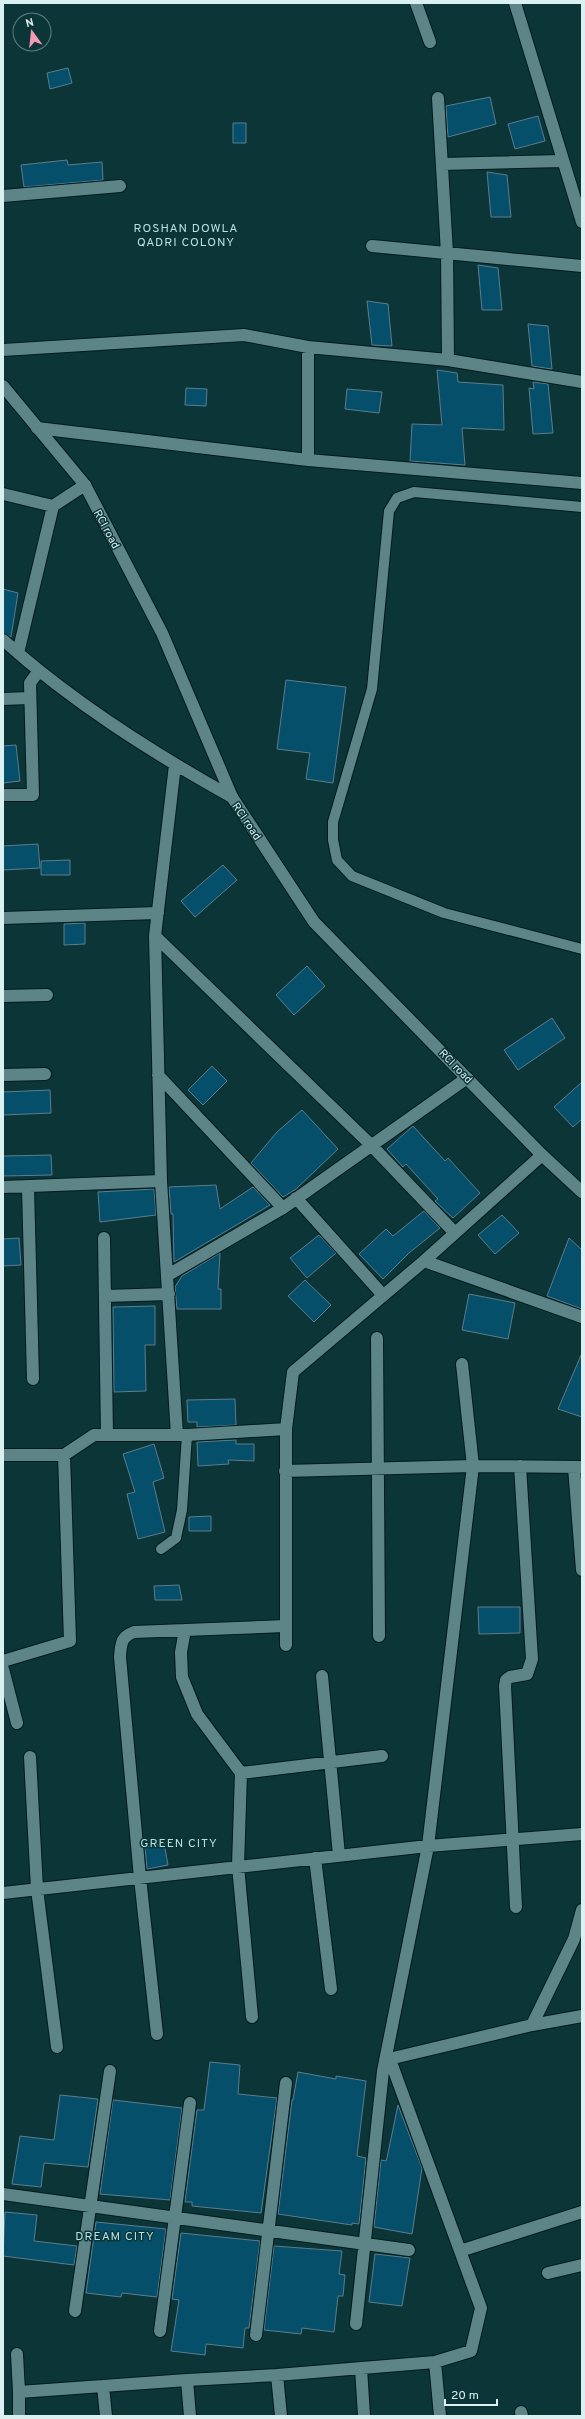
<svg xmlns="http://www.w3.org/2000/svg" width="585" height="2419" font-family="Overpass,sans-serif">
  <style>
    .building { fill: #064f6a; stroke: #5c7c8d }
    .lines { fill: none; stroke-linecap: round; stroke-linejoin: round }
    .lane-casing { stroke: #001b1d; stroke-width: 12 }
    .street-casing { stroke: #001b1d; stroke-width: 14 }
    .secondary-casing { stroke: #001b1d; stroke-width: 14 }
    .lane { stroke: #5d8587; stroke-width: 10 }
    .street { stroke: #5d8587; stroke-width: 12 }
    .secondary { stroke: #5d8587; stroke-width: 12 }
    .labels { text-anchor: middle; stroke-width: 3; stroke-linejoin: round; paint-order: stroke }
    .street-label { font-size: 11px; fill: #dbf0f1; stroke: #0c3537 }
    .neighbourhood-label { font-size: 12px; letter-spacing: 1px; fill: #b6e0e2; stroke: #0c3537 }
  </style>
  <rect width="100%" height="100%" fill="#0c3537"/>
  <!-- building -->
  <path class="building" d="M68 68 72 83 50 89 47 73Z
    M490 97 496 124 448 137 446 106Z
    M538 116 545 141 515 149 508 124Z
    M233 123H246V143H233Z
    M67 160 68 165 102 162 103 180 24 187 21 165Z
    M487 172 507 175 511 217H491Z
    M478 265 498 268 502 310H482Z
    M367 301 388 304 392 346 372 345Z
    M528 324 548 326 552 369 532 366Z
    M437 370 457 373 458 382 503 385 504 430 462 428 465 465 410 461 412 424 442 425Z
    M533 382 548 384 553 433 533 434 529 388 534 389Z
    M186 388 207 389 206 406 185 405Z
    M347 389 382 392 379 413 345 409Z
    M3 589 18 593 11 637 3 633Z
    M286 680 346 687 333 783 306 779 310 753 277 749Z
    M16 745 20 781 3 783V746Z
    M38 844 40 868 3 870V846Z
    M70 860V875H41V861Z
    M223 865 237 880 195 917 181 901Z
    M85 923V944L64 945V924Z
    M307 966 325 986 294 1015 276 995Z
    M552 1018 565 1038 518 1070 504 1050Z
    M212 1066 227 1081 203 1105 188 1090Z
    M582 1082V1119L573 1127 554 1107Z
    M50 1090 51 1113 3 1115V1092Z
    M302 1110 338 1149 296 1189 283 1197 251 1163 277 1132Z
    M413 1126 445 1161 448 1158 480 1193 453 1218 435 1201 438 1199 406 1164 403 1167 387 1149Z
    M51 1155 52 1175 3 1176V1156Z
    M216 1185 220 1209 253 1187 270 1205 174 1262 173 1214H171L169 1187Z
    M154 1189 156 1215 100 1222 98 1192Z
    M424 1211 440 1228 409 1253 383 1279 359 1254 386 1229 393 1236Z
    M502 1215 519 1233 495 1254 478 1235Z
    M319 1235 336 1253 307 1278 290 1258Z
    M19 1238 21 1265 3 1266V1239Z
    M569 1238 582 1250V1309L547 1296Z
    M220 1253 218 1289H221V1309H177L175 1287 182 1276Z
    M305 1280 331 1305 314 1322 288 1296Z
    M469 1294 515 1303 508 1339 462 1330Z
    M155 1306V1345H145L146 1391 114 1392 113 1307Z
    M582 1353V1417L558 1409Z
    M235 1399 236 1425 197 1427V1422H188L187 1400Z
    M236 1440V1444H254V1461L228 1460 229 1464 198 1466 197 1442Z
    M154 1444 164 1478 153 1482 165 1532 138 1539 127 1494 135 1492 123 1454Z
    M211 1516V1531H189V1517Z
    M179 1585 182 1600H155L154 1586Z
    M478 1607H520V1633L479 1634Z
    M164 1843 168 1865 147 1869 145 1847Z
    M210 2062 240 2065 238 2094 277 2098 261 2213 192 2206V2202H185L197 2110H204Z
    M298 2072 336 2079V2076L366 2081 357 2156 366 2158 359 2224 352 2223V2225L278 2214 292 2100H293Z
    M60 2095 98 2099 88 2167 44 2163 41 2187 12 2184 20 2136 54 2140Z
    M113 2100 182 2108 170 2200 100 2194Z
    M398 2105 422 2168 412 2234 374 2227 381 2160 386 2161 387 2158Z
    M5 2212 37 2215 34 2241 77 2246 74 2265 3 2256Z
    M96 2222 166 2229 157 2297 122 2293 121 2297 86 2293Z
    M181 2233 260 2241 249 2328H245L243 2348 206 2344 205 2355 171 2351 179 2300 172 2299Z
    M274 2246 342 2251 339 2274 345 2275 343 2296H338L334 2332 302 2328 301 2334 264 2330Z
    M375 2254 410 2258 402 2306 369 2302Z"/>
  <g class="lines">
    <!-- lane casing -->
    <g class="lane-casing">
      <path id="lane" d="M582 507 414 492 397 498 389 511 372 689 333 822V840L337 860 352 876 444 913 582 949
        M161 1549 176 1538 182 1510 187 1435"/>
    </g>
    <!-- street casing -->
    <g class="street-casing">
      <path id="street" d="M416 3 430 42
        M515 3 582 222
        M438 98 447 253 448 360
        M442 164 563 161
        M3 196 120 186
        M372 246 582 266
        M3 350 244 335 308 347 448 360 582 382
        M37 428 308 460 582 483
        M308 460V347
        M3 494 53 506 85 485
        M3 640C72 702 151 752 232 797
        M18 653 53 506
        M3 699 29 698
        M175 765 155 936 161 1181 177 1435
        M3 795H33L30 683 38 672
        M3 918 158 913
        M155 936 371 1145 455 1233
        M3 996 47 995
        M3 1075 45 1074
        M158 1075 283 1208
        M542 1155 424 1261 582 1317
        M3 1187 161 1181
        M28 1188 33 1379
        M296 1198 382 1294
        M104 1238 107 1435
        M168 1275 283 1208 467 1078
        M105 1296 169 1294
        M377 1338 379 1636
        M3 1455H64L94 1435H187L286 1429
        M574 1467 582 1570
        M285 1471 473 1466 582 1467
        M185 1630 181 1652 182 1677 197 1714 241 1773 238 1866 252 2017
        M286 1645V1429L293 1372 424 1261
        M3 1661 70 1641 64 1455
        M3 1669 17 1723
        M322 1676 339 1855
        M30 1757 37 1889 57 2047
        M241 1773 382 1756
        M315 1858 331 1989
        M3 1893 428 1846 582 1834
        M516 1907 505 1686 506 1680 510 1677 527 1674 532 1659 520 1466
        M532 2025 574 1939 582 1910
        M157 2034 140 1878 120 1657C121 1643 121 1637 134 1632L286 1626
        M389 2059 532 2025 582 2016
        M3 2194 409 2250
        M460 2251 582 2212
        M548 2273 582 2265
        M75 2311 110 2071
        M356 2324 383 2071 428 1846 473 1466 462 1364
        M160 2331 190 2103
        M256 2335 286 2083
        M17 2354 19 2392
        M435 2362 440 2416
        M361 2368 364 2416
        M277 2375 281 2416
        M187 2380 277 2375 435 2362 471 2351 481 2308 392 2065 389 2059 386 2060
        M103 2386 106 2416
        M521 2412 522 2416
        M19 2416V2392L187 2380 190 2416"/>
    </g>
    <!-- secondary casing -->
    <g class="secondary-casing">
      <path id="secondary" d="M3 386 85 485 162 633 232 797 314 922 542 1155 582 1192"/>
    </g>
    <!-- lane -->
    <use href="#lane" class="lane"/>
    <!-- street -->
    <use href="#street" class="street"/>
    <!-- secondary -->
    <use href="#secondary" class="secondary"/>
  </g>
  <g class="labels">
    <!-- street labels -->
    <g class="street-label">
      <text transform="translate(107 529) rotate(62)" y="4">RCI road</text>
      <text transform="translate(247 821) rotate(56)" y="4">RCI road</text>
      <text transform="translate(456 1066) rotate(46)" y="4">RCI road</text>
    </g>
    <!-- neighbourhood labels -->
    <g class="neighbourhood-label">
      <text x="186" y="232">ROSHAN DOWLA<tspan x="186" dy="14">QADRI COLONY</tspan></text>
      <text x="179" y="1847">GREEN CITY</text>
      <text x="115" y="2240">DREAM CITY</text>
    </g>
  </g>
  <!-- border -->
  <rect width="585" height="2419" fill="none" stroke="#dbf0f1" stroke-width="8"/>
  <!-- north arrow -->
  <g transform="translate(32 32) rotate(345)"><circle r="19" fill="#0c3537" stroke="#5f8081"/>
  <path d="M0-3L7 15L0 10L-7 15Z" fill="#f19ab2"/>
  <text y="-6" font-size="11" font-weight="bold" text-anchor="middle" fill="#dbf0f1">N</text>
  </g>
  <!-- scale -->
  <path d="M445 2399v6h52v-6" fill="none" stroke="#dbf0f1" stroke-width="2"/>
  <text x="451" y="2399" font-size="12" fill="#dbf0f1" stroke="#0c3537" stroke-width="3" paint-order="stroke">20 m</text>
</svg>
